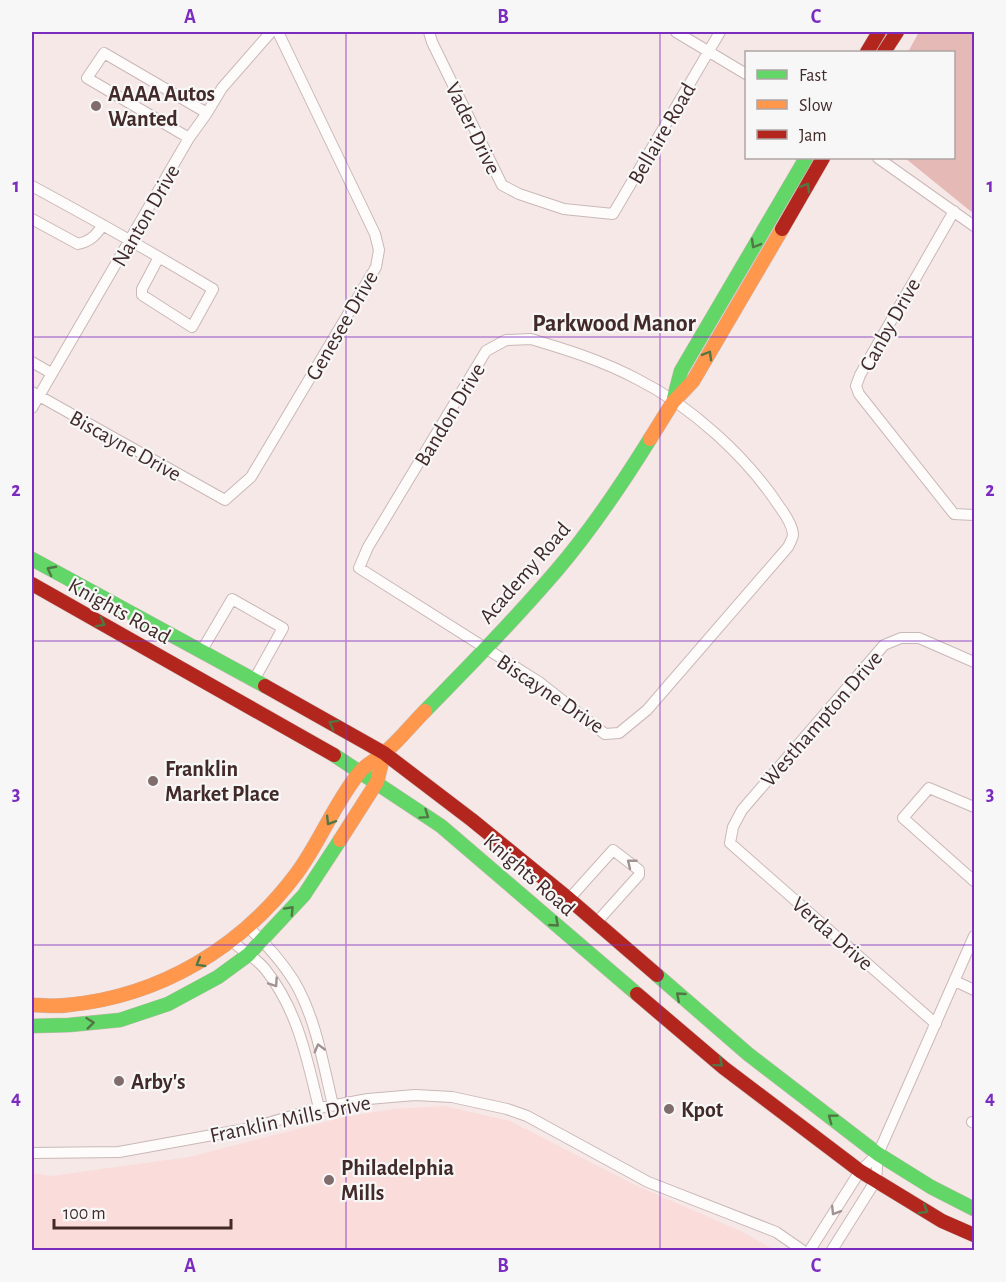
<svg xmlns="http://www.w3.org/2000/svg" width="1006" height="1282" font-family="'Alegreya Sans',sans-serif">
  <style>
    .built { fill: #fadcda }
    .forest { fill: #e5b9b6 }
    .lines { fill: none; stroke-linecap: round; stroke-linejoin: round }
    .street-casing { stroke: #c9b8b7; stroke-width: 12 }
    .fast-casing { stroke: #c9b8b7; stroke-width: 15 }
    .slow-casing { stroke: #c9b8b7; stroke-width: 15 }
    .jam-casing { stroke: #c9b8b7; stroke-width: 15 }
    .street { stroke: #fefcfb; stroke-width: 10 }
    .fast { stroke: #63d668; stroke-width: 14 }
    .slow { stroke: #ff974d; stroke-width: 14 }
    .jam { stroke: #b3261e; stroke-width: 14 }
    .oneway { stroke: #517745 }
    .oneway2 { stroke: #a09392 }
    .grid { fill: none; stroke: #7b2cbf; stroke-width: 1.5; stroke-opacity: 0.55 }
    .poi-dot { fill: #816c6c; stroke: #f7f7f7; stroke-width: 2 }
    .labels { text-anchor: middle; stroke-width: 4.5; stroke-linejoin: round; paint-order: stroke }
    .poi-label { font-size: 22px; font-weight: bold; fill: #422a29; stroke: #f7f7f7; text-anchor: start }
    .street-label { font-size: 22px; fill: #422a29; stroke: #f7f7f7 }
    .neighbourhood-label { font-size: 24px; font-weight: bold; fill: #422a29; stroke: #f7f7f7 }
    .neatline { fill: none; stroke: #7b2cbf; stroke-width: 2 }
    .grid-label { font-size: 20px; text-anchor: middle; font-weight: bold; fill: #7b2cbf }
  </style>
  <rect width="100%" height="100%" fill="#f6e8e7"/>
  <!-- built -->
  <path class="built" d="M444 1106 510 1121 635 1185 745 1233 774 1250H32V1173L51 1176 189 1157 344 1117 393 1109Z"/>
  <!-- forest -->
  <path class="forest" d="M919 32H974V214L905 158H954V52H908Z"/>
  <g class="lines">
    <!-- street casing -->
    <g class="street-casing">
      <path id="street" d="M429 32 432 42 502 185 519 194 564 209 613 214 720 32
        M676 32 746 74
        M189 138 87 78 104 53 207 113
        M878 158 974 226
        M32 186C93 219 153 253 213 289L192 327 142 295V289L159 257
        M954 211 860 375 856 386 859 394 954 514 974 515
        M32 219 78 244C91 241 96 235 103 225
        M531 339C568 350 603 361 637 379 691 406 746 456 779 506 785 514 792 524 793 534 793 538 790 543 788 547L647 710 619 733 605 734 539 682 359 568 368 547 486 351 506 340Z
        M32 362 51 373
        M32 392 225 500 251 477 376 267 379 250 375 234 278 32
        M32 408 189 138 207 113 222 88 271 32
        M202 650 232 599 283 628 254 680
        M974 807 929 788 903 818 974 881
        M569 899 613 850 639 870V875L596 923
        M249 928C265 943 282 962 294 981 316 1018 323 1064 333 1105
        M233 942C243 951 257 959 265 969 298 1010 307 1059 319 1108
        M955 981 974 990
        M936 1024 730 843 733 827 742 810 884 645 901 638H919L974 662
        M972 1122 974 1123
        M32 1153 119 1152 251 1128 319 1108 368 1099 415 1095 452 1097 507 1109 527 1116 648 1182 776 1232 802 1250
        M810 1250 860 1171 878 1154
        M832 1250 876 1180 878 1154 974 936"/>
    </g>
    <!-- fast casing -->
    <g class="fast-casing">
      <path id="fast" d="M674 398 681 371 806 158
        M32 559 265 686
        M425 711C470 665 515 619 557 570 592 529 622 484 650 439
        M334 755 441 826 637 994
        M657 975 748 1054 878 1154 931 1187 974 1209
        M32 1026 69 1025 120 1020 168 1004 218 977 248 955 304 895 340 840"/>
    </g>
    <!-- slow casing -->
    <g class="slow-casing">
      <path id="slow" d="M650 439 673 402 693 381 782 229
        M340 840 377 782 384 753
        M32 1005C44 1005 56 1007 68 1005 161 996 242 947 297 873 320 842 334 804 359 773 366 764 376 760 384 753 399 741 411 725 425 711"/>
    </g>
    <!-- jam casing -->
    <g class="jam-casing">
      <path id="jam" d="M867 52 879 32
        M884 52 897 32
        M782 229 823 158
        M32 584 334 755
        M265 686 384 753 472 820 569 899 657 975
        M637 994 724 1068 860 1171 942 1221 974 1235"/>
    </g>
    <!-- street -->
    <use href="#street" class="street"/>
    <!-- fast -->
    <use href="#fast" class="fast"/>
    <!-- slow -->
    <use href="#slow" class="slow"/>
    <!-- jam -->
    <use href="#jam" class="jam"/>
  </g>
  <!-- one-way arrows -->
  <defs><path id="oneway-chevron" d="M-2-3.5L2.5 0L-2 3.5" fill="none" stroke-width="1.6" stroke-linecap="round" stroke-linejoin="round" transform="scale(1.5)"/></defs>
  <g class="oneway">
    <use href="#oneway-chevron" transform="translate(806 187) rotate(-60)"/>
    <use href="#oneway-chevron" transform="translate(755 244) rotate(120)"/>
    <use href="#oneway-chevron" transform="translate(708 355) rotate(-60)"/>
    <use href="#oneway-chevron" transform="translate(51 570) rotate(-152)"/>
    <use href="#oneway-chevron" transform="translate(101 623) rotate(29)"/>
    <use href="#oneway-chevron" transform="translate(333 724) rotate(-151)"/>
    <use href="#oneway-chevron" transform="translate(425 815) rotate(34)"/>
    <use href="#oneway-chevron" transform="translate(330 821) rotate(122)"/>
    <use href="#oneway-chevron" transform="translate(290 910) rotate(-47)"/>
    <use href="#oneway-chevron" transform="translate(555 923) rotate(41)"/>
    <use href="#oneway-chevron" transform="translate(200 963) rotate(149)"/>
    <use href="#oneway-chevron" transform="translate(680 996) rotate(-139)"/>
    <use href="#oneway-chevron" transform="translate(90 1023) rotate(-6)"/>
    <use href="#oneway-chevron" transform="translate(719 1063) rotate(40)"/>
    <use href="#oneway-chevron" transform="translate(832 1118) rotate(-143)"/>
    <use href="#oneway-chevron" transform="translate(924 1210) rotate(31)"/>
  </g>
  <g class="oneway2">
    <use href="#oneway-chevron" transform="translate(631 863) rotate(-141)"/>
    <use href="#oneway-chevron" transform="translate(274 983) rotate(56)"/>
    <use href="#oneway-chevron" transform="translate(319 1048) rotate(-105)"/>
    <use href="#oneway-chevron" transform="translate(835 1211) rotate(122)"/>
  </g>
  <!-- grid -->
  <path class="grid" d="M346 32V1250M660 32V1250M32 337H974M32 641H974M32 945H974"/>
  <!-- markers -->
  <g class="poi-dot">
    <circle cx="96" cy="106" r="6"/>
    <circle cx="153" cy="781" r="6"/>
    <circle cx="119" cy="1081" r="6"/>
    <circle cx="669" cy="1109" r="6"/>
    <circle cx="329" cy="1180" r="6"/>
  </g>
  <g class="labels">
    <!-- poi labels -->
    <g class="poi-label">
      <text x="108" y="101">AAAA Autos<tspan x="108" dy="25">Wanted</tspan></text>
      <text x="165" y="776">Franklin<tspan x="165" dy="25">Market Place</tspan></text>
      <text x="131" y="1089">Arby's</text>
      <text x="681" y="1117">Kpot</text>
      <text x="341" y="1175">Philadelphia<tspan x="341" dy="25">Mills</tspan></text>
    </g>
    <!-- street labels -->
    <g class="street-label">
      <text transform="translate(474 128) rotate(64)" y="8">Vader Drive</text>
      <text transform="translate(661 133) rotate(-60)" y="8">Bellaire Road</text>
      <text transform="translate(145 215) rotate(-60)" y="8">Nanton Drive</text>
      <text transform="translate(889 324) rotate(-61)" y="8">Canby Drive</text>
      <text transform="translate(341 325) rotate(-60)" y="8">Genesee Drive</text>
      <text transform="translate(449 414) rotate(-59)" y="8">Bandon Drive</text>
      <text transform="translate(126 445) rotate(29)" y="8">Biscayne Drive</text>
      <text transform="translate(524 572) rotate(-49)" y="8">Academy Road</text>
      <text transform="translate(120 610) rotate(29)" y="8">Knights Road</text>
      <text transform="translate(551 693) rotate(34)" y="8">Biscayne Drive</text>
      <text transform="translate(821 718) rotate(-49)" y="8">Westhampton Drive</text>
      <text transform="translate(530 874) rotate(41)" y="8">Knights Road</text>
      <text transform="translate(833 933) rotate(41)" y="8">Verda Drive</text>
      <text transform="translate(290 1118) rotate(-12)" y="8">Franklin Mills Drive</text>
    </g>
    <!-- neighbourhood labels -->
    <g class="neighbourhood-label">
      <text x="614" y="331">Parkwood Manor</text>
    </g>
  </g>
  <!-- border -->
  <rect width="1006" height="1282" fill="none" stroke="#f7f7f7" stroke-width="66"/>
  <!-- legend -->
  <rect x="745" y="51" width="210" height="108" fill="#f7f7f7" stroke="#afa5a5" stroke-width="1.5"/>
  <rect x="757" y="70" width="30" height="9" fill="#63d668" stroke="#afa5a5" stroke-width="1.5"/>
  <text x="799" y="81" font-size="18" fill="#422a29">Fast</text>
  <rect x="757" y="100" width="30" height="9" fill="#ff974d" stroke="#afa5a5" stroke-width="1.5"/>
  <text x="799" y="111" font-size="18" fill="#422a29">Slow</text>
  <rect x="757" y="130" width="30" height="9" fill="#b3261e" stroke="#afa5a5" stroke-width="1.5"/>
  <text x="799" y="141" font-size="18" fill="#422a29">Jam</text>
  <!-- scale -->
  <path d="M54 1219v9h177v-9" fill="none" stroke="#422a29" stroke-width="3"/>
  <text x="63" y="1219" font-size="18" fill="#422a29" stroke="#f7f7f7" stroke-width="4.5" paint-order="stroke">100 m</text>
  <rect x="33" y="33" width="940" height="1216" class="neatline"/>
  <g class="grid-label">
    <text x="190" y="23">A</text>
    <text x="503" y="23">B</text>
    <text x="816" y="23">C</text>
    <text x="16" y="192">1</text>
    <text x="990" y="192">1</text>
    <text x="16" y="496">2</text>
    <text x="990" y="496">2</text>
    <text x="16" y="800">3</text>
    <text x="990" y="800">3</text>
    <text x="16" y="1104">4</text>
    <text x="990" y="1104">4</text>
    <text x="190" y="1272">A</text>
    <text x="503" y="1272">B</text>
    <text x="816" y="1272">C</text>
  </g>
</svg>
